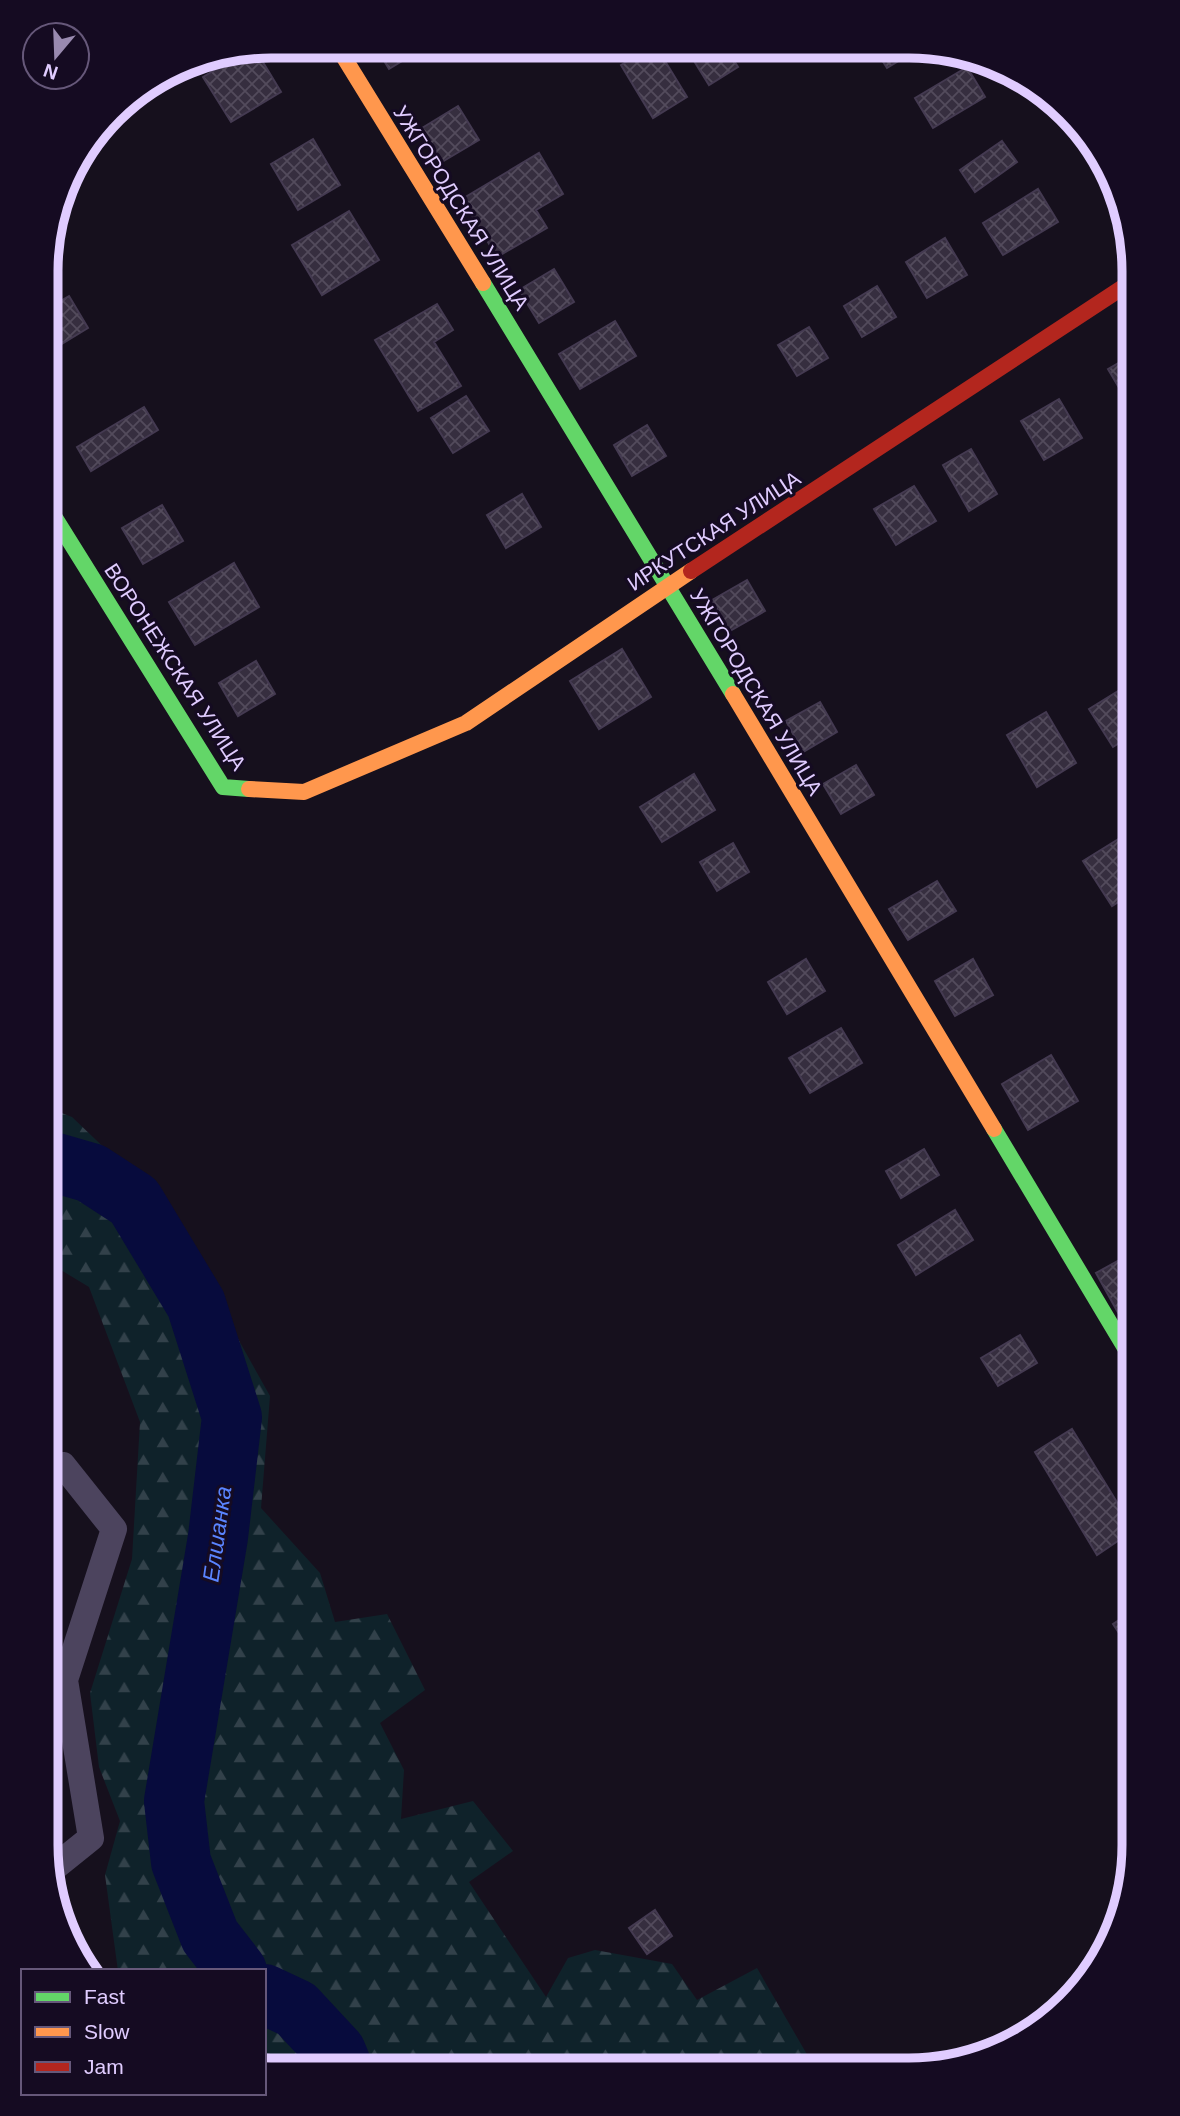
<svg xmlns="http://www.w3.org/2000/svg" width="1180" height="2116" font-family="Helvetica,sans-serif">
  <style>
    .forest { fill: url(#forest-firs) }
    .lines { fill: none; stroke-linecap: round; stroke-linejoin: round }
    .river { stroke: #070b3d; stroke-width: 60 }
    .building { fill: url(#building-cross-hatch); stroke: #443a51; stroke-width: 2 }
    .street { stroke: #4c445e; stroke-width: 26 }
    .fast { stroke: #63d668; stroke-width: 16 }
    .slow { stroke: #ff974d; stroke-width: 16 }
    .jam { stroke: #b3261e; stroke-width: 16 }
    .labels { text-anchor: middle; stroke-width: 6; stroke-linejoin: round; paint-order: stroke }
    .street-label { font-size: 21px; fill: #e0ccff; stroke: #150b22 }
    .water-label { font-size: 23px; font-style: italic; fill: #5a84ff; stroke: #150b22 }
    .rim { fill: none; stroke: #e0ccff; stroke-width: 9 }
  </style>
  <defs>
    <pattern id="forest-firs" width="22" height="20" patternUnits="userSpaceOnUse" patternTransform="scale(1.75)"><rect width="22" height="20" fill="#0f222a"/><path d="M5 1l3.5 6h-7zM16 11l3.5 6h-7z" fill="#32414a"/></pattern>
    <pattern id="building-cross-hatch" width="8" height="8" patternUnits="userSpaceOnUse" patternTransform="scale(1.75)"><rect width="8" height="8" fill="#362e3f"/><path d="M0 0l8 8M0 8l8-8" fill="none" stroke="#534b5c"/></pattern>
  </defs>
  <rect width="100%" height="100%" fill="#16101d"/>
  <!-- forest -->
  <path class="forest" d="M46 1107 72 1117 162 1203 270 1396 261 1508 320 1573 335 1622 387 1614 425 1690 380 1723 404 1770 401 1819 473 1801 513 1851 469 1882 546 1997 568 1958 595 1950 672 1964 697 2000 757 1968 816 2070 264 2069V1971H118L105 1875 120 1821 99 1767 90 1693 132 1559 140 1422 89 1287 46 1261Z"/>
  <g class="lines">
    <!-- river -->
    <path class="river" d="M46 1160 91 1173 134 1201 196 1304 232 1417 218 1537 174 1801 181 1862 210 1936 237 1971
      M264 1994 296 2009 336 2052 343 2069"/>
  </g>
  <!-- building -->
  <path class="building" d="M375 46H427L389 69Z
    M650 48H657L687 97 653 118 621 65Z
    M686 48H726L738 67 709 85Z
    M255 49 281 92 231 122 203 77 248 50Z
    M875 49 917 50 887 68Z
    M967 67 985 97 933 128 915 98Z
    M458 106 479 140 442 162 422 128Z
    M313 139 340 185 298 210 271 164Z
    M1002 141 1017 162 975 192 960 170Z
    M539 153 563 194 536 210 547 228 497 257 462 199Z
    M1038 189 1058 222 1003 255 983 223Z
    M349 211 379 260 322 295 292 245Z
    M945 238 967 275 927 298 906 262Z
    M554 269 574 302 539 323 519 290Z
    M877 286 896 317 862 337 844 306Z
    M69 296 88 328 47 353V309Z
    M437 304 453 330 434 342 461 386 418 411 375 340Z
    M615 321 636 356 580 389 559 354Z
    M809 327 828 358 797 376 778 345Z
    M1134 354V413L1108 369Z
    M466 396 489 431 453 453 431 418Z
    M1059 399 1082 438 1044 460 1021 421Z
    M144 407 158 430 91 471 77 447Z
    M647 425 666 456 632 476 614 445Z
    M971 449 997 494 969 511 943 465Z
    M914 486 936 521 896 545 874 509Z
    M522 494 541 527 506 548 487 515Z
    M162 505 183 541 143 564 122 528Z
    M234 563 259 607 195 645 169 602Z
    M747 580 765 611 730 631 712 600Z
    M622 649 651 697 599 729 570 681Z
    M256 661 275 694 238 716 219 683Z
    M1120 690 1134 713V734L1113 747 1089 709Z
    M820 702 837 732 803 752 786 721Z
    M1046 712 1076 763 1037 787 1007 735Z
    M856 765 874 795 841 814 823 784Z
    M694 774 715 810 662 842 640 807Z
    M1130 832 1134 839V892L1112 906 1083 861Z
    M733 843 749 872 717 891 700 862Z
    M937 881 956 911 908 940 889 909Z
    M806 959 825 991 787 1014 768 982Z
    M973 959 993 995 955 1016 935 981Z
    M841 1028 862 1063 810 1093 789 1058Z
    M1051 1055 1078 1101 1028 1130 1002 1084Z
    M924 1149 939 1175 901 1198 886 1171Z
    M955 1210 973 1240 916 1275 898 1245Z
    M1132 1253 1134 1256V1310L1121 1318 1096 1273Z
    M1020 1335 1037 1363 998 1386 981 1358Z
    M1072 1429 1134 1530 1097 1555 1035 1452Z
    M1134 1588V1608L1125 1594Z
    M1134 1610V1648L1131 1651 1113 1624Z
    M655 1910 672 1936 647 1954 629 1928Z"/>
  <g class="lines">
    <!-- street -->
    <path class="street" d="M50 1871 91 1838 65 1680 114 1529 63 1465"/>
    <!-- fast -->
    <path class="fast" d="M483 283 733 694
      M47 505 223 787 249 789
      M994 1129 1134 1363"/>
    <!-- slow -->
    <path class="slow" d="M337 46 483 283
      M733 694 994 1129
      M249 789 304 792 466 723 691 571"/>
    <!-- jam -->
    <path class="jam" d="M691 571 1134 280"/>
  </g>
  <g class="labels">
    <!-- street labels -->
    <g class="street-label">
      <text transform="translate(461 208) rotate(58)" y="7">УЖГОРОДСКАЯ УЛИЦА</text>
      <text transform="translate(714 531) rotate(-33)" y="7">ИРКУТСКАЯ УЛИЦА</text>
      <text transform="translate(175 667) rotate(57)" y="7">ВОРОНЕЖСКАЯ УЛИЦА</text>
      <text transform="translate(756 692) rotate(59)" y="7">УЖГОРОДСКАЯ УЛИЦА</text>
    </g>
    <!-- water labels -->
    <g class="water-label">
      <text transform="translate(217 1534) rotate(-82)" y="8">Елшанка</text>
    </g>
  </g>
  <!-- crop -->
  <path d="M0 0H1180V2116H0ZM271 58H909A213 213 0 0 1 1122 271V1845A213 213 0 0 1 909 2058H271A213 213 0 0 1 58 1845V271A213 213 0 0 1 271 58Z" fill="#150b22" fill-rule="evenodd"/>
  <path class="rim" d="M271 58H909A213 213 0 0 1 1122 271V1845A213 213 0 0 1 909 2058H271A213 213 0 0 1 58 1845V271A213 213 0 0 1 271 58Z"/>
  <!-- legend -->
  <rect x="21" y="1969" width="245" height="126" fill="#150b22" stroke="#66587a" stroke-width="2"/>
  <rect x="35" y="1992" width="35" height="10" fill="#63d668" stroke="#66587a" stroke-width="2"/>
  <text x="84" y="2004" font-size="21" fill="#e0ccff">Fast</text>
  <rect x="35" y="2027" width="35" height="10" fill="#ff974d" stroke="#66587a" stroke-width="2"/>
  <text x="84" y="2039" font-size="21" fill="#e0ccff">Slow</text>
  <rect x="35" y="2062" width="35" height="10" fill="#b3261e" stroke="#66587a" stroke-width="2"/>
  <text x="84" y="2074" font-size="21" fill="#e0ccff">Jam</text>
  <!-- north arrow -->
  <g transform="translate(56 56) rotate(199)"><circle r="33" fill="#150b22" stroke="#66587a" stroke-width="2"/>
  <path d="M0-5L12 26L0 18L-12 26Z" fill="#998ab0"/>
  <text y="-10" font-size="19" font-weight="bold" text-anchor="middle" fill="#e0ccff">N</text>
  </g>
</svg>
